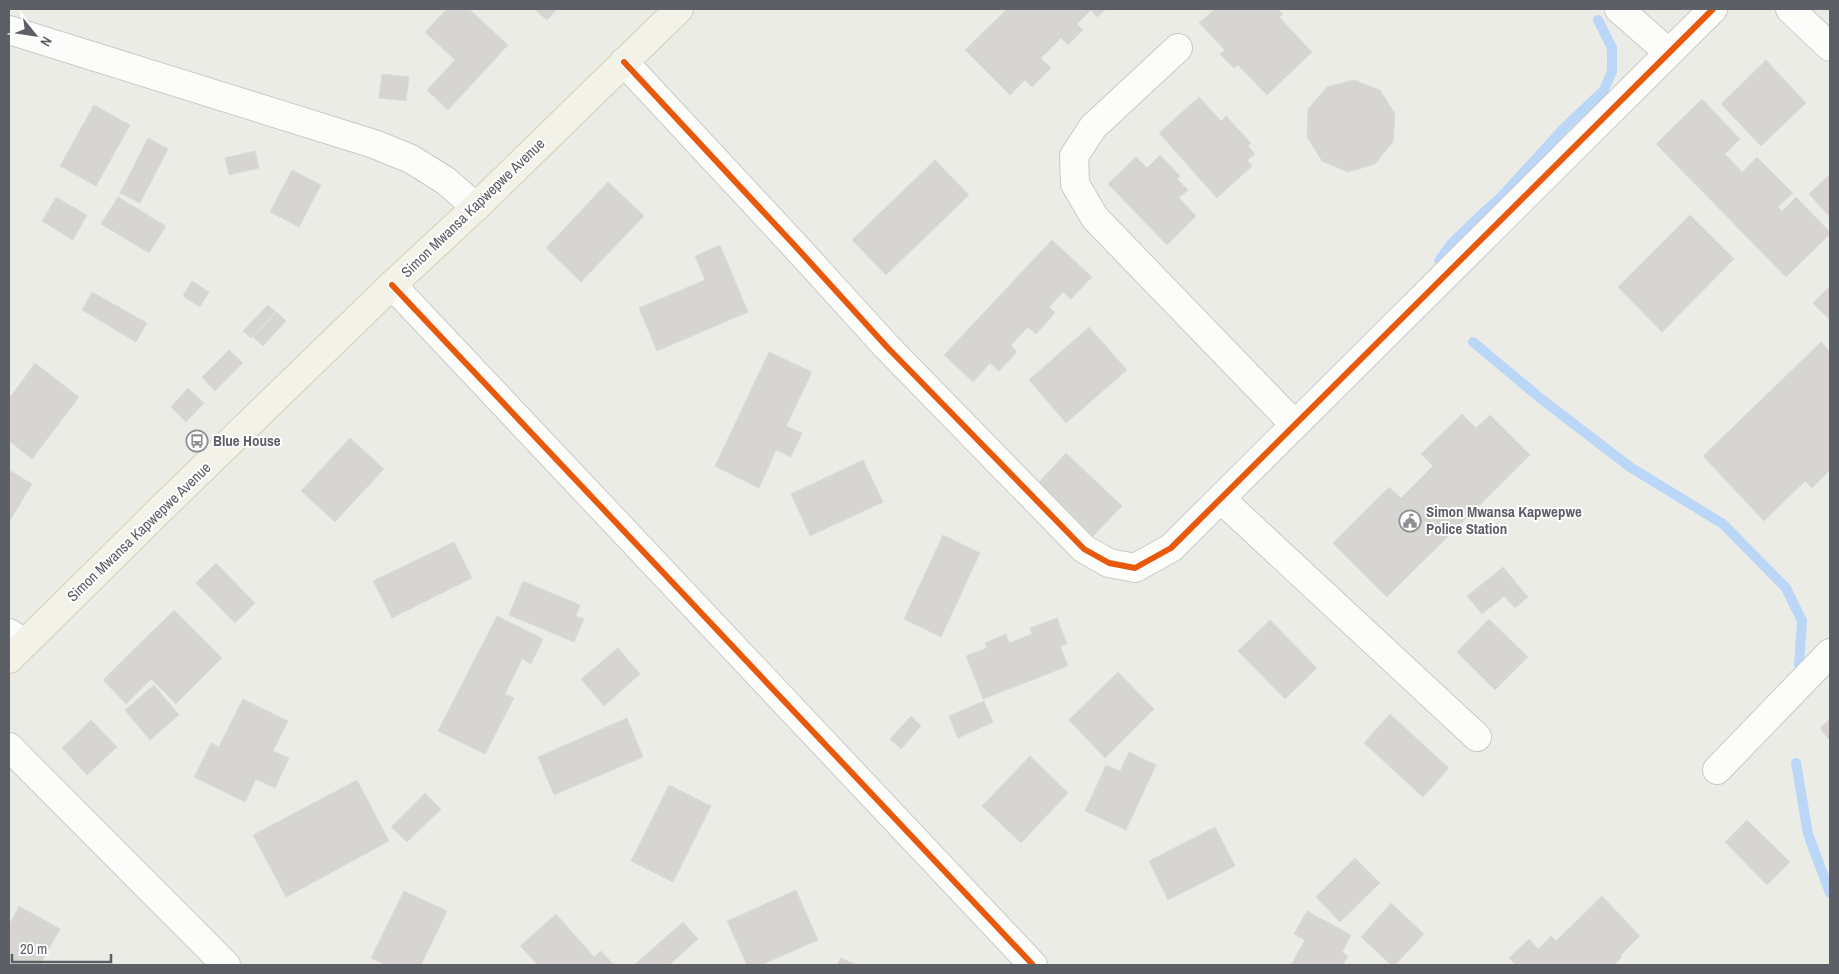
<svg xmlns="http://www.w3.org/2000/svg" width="1839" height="974" font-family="'Archivo Narrow',sans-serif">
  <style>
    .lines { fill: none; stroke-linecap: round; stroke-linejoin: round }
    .stream { stroke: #bad7f8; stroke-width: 10 }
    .building { fill: #d6d5d2; stroke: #dcdbd6 }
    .minor-casing { stroke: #c9c9c7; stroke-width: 30 }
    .major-casing { stroke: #d5d0b3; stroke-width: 30 }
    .minor { stroke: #fcfcfb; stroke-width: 28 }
    .major { stroke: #f3f2e8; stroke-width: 28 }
    .cycleway-casing { stroke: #fff; stroke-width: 9 }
    .cycleway { stroke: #e8590c; stroke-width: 6 }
    .labels { text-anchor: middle; stroke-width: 4; stroke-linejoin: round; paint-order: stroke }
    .street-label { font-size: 15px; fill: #5c5f65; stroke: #fff }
    .poi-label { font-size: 15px; font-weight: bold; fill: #5c5f65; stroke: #fff; text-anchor: start }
  </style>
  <rect width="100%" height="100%" fill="#ecece7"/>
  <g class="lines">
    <!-- stream -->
    <path class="stream" d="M1439 261 1451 244 1482 214 1501 197 1564 128 1604 90 1612 71V48L1598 20
      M1473 342 1540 398 1630 467 1723 524 1786 588 1802 621 1799 665
      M1796 763 1808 834 1830 893"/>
  </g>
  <!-- building -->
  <path class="building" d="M447 9H469L508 45 448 110 427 90 455 60 425 32Z
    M534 9H557L547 20Z
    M1007 9H1106L1097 17 1091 10 1077 24 1083 30 1068 45 1061 38 1041 58 1051 68 1032 87 1025 80 1010 95 965 50Z
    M1215 9H1278L1283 14 1279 17 1312 52 1267 95 1238 65 1234 68 1220 54 1225 50 1199 23Z
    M1766 60 1806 103 1761 146 1721 104Z
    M382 74 409 77 406 101 379 98Z
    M1354 80 1380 90 1395 114 1393 142 1375 164 1348 172 1322 161 1307 137 1308 109 1327 87Z
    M1199 97 1221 121 1226 116 1251 143 1248 146 1255 154 1247 160 1252 166 1217 198 1159 133Z
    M1702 99 1740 139 1725 154 1742 172 1757 157 1793 193 1778 207 1782 211 1796 197 1830 232V234L1786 277 1656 144Z
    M94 105 130 125 96 186 60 166Z
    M148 138 168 149 140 203 120 193Z
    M255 151 259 168 229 175 225 158Z
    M1160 155 1180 176 1177 179 1188 190 1179 198 1196 216 1167 245 1108 184 1136 157 1147 168Z
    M935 160 969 195 886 275 852 240Z
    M292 170 321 185 299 227 270 212Z
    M1830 174V217L1809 194Z
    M608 182 644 216 581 282 546 248Z
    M56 197 87 215 73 240 42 221Z
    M118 197 166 226 149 253 101 224Z
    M1690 215 1734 259 1662 332 1618 287Z
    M1052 240 1092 277 1071 299 1063 292 1049 307 1055 313 1036 334 1028 327 1011 345 1017 352 999 371 990 363 973 382 944 355Z
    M720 245 748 312 657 351 639 308 705 280 695 256Z
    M192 281 209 292 200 307 183 296Z
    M1830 286V320L1813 303Z
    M92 292 147 323 136 342 82 310Z
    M268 305 276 312 251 338 243 331Z
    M277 312 286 321 263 346 253 337Z
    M1089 327 1127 370 1066 423 1029 380Z
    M1821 342 1830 351V470L1812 488 1805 481 1764 521 1703 456Z
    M229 350 243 363 215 391 202 377Z
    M769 352 812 372 786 426 802 433 791 457 776 450 759 488 715 466Z
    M35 363 79 397 32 459 9 441V399Z
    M188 388 204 403 186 422 171 407Z
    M1462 414 1476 428 1490 415 1530 455 1387 597 1333 543 1389 487 1401 498 1433 466 1421 454Z
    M350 438 384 469 335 522 301 491Z
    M1066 453 1122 506 1093 536 1038 483Z
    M863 460 883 502 810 536 791 494Z
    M9 470 32 484 9 522Z
    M943 535 980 553 941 637 904 619Z
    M454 542 472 578 392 618 373 581Z
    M216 563 255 603 235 623 196 583Z
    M1503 567 1528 597 1515 608 1504 596 1482 614 1467 596Z
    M523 581 580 605 576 616 584 619 574 642 509 615Z
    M174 610 222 658 176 704 151 679 126 704 103 680Z
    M497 616 543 639 531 664 522 659 505 694 514 698 485 754 438 731Z
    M1057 618 1067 644 1060 646 1068 666 983 699 966 656 987 648 985 643 1006 634 1009 643 1032 634 1030 628Z
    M1489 619 1528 657 1495 690 1457 652Z
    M1270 620 1317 668 1285 699 1238 651Z
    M618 648 640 674 604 706 581 679Z
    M1118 672 1154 709 1105 758 1069 720Z
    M154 685 179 715 150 740 125 710Z
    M243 699 288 721 273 751 289 758 275 788 256 779 245 802 194 777 211 743 219 747Z
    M984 701 993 722 958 738 949 716Z
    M1390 714 1449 768 1423 797 1364 743Z
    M911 716 921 726 901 749 890 739Z
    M627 718 643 757 554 795 538 757Z
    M1830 719V741L1820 728Z
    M91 720 117 747 87 775 62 748Z
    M1129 752 1156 765 1126 830 1085 811 1106 765 1120 771Z
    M1030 756 1068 793 1021 843 982 806Z
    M357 780 389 841 286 897 253 835Z
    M669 785 711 806 673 882 631 861Z
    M425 793 441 809 407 842 391 827Z
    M1747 820 1790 862 1767 885 1725 842Z
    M1215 827 1235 866 1168 900 1149 861Z
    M1355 858 1380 883 1340 922 1316 897Z
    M796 890 818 940 761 965H747L727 921Z
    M404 891 447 911 421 965H386L371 958Z
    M1602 896 1640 936 1621 955 1622 957 1614 965H1516L1509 958 1529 939 1538 949 1551 936 1556 941Z
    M1391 903 1424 934 1395 965H1391L1361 937Z
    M19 906 60 929 40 965H9V925Z
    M1307 911 1351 935 1342 952 1348 956 1343 965H1291L1305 940 1294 934Z
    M556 914 594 957 601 951 614 965H538L520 946Z
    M683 922 698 939 669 965H634Z
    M841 958 857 965H837Z"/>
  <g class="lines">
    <!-- minor casing -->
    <g class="minor-casing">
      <path id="minor" d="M1619 9 1669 53
        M1790 9 1830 47
        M9 30 374 144 411 159 446 181 476 207
        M1178 48 1093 127 1074 156 1075 184 1095 218 1295 425
        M624 62 797 248 887 347 1084 549 1109 563 1135 568 1171 548 1713 9
        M392 285 1033 965
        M1221 499 1477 737
        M9 633 25 643
        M9 747 226 965
        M1717 770 1830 653"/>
    </g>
    <!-- major casing -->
    <g class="major-casing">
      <path id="major" d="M9 659 165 505 392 285 476 207 679 9"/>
    </g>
    <!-- minor -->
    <use href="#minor" class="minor"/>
    <!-- major -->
    <use href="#major" class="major"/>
    <!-- cycleway casing -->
    <g class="cycleway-casing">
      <path id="cycleway" d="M624 62 797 248 887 347 1084 549 1109 563 1135 568 1171 548 1713 9
        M392 285 1033 965"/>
    </g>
    <!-- cycleway -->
    <use href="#cycleway" class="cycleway"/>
  </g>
  <!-- icons -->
  <defs>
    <g id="bus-ring" transform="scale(1.125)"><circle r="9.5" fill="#fff" stroke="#8e9092" stroke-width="1.5"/><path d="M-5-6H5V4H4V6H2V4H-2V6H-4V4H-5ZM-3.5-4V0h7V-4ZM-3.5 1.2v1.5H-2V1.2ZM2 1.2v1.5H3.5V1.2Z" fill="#8e9092"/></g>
    <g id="civic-ring" transform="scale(1.125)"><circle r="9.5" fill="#fff" stroke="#8e9092" stroke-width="1.5"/><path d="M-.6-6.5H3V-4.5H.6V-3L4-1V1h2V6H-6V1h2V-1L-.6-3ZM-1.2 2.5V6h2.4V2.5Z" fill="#8e9092"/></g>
  </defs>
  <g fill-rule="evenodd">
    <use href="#bus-ring" x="197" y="441"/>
    <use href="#civic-ring" x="1410" y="521"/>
  </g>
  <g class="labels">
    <!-- street labels -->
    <g class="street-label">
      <text transform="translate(473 208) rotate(-44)" y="5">Simon Mwansa Kapwepwe Avenue</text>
      <text transform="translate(139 532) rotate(-44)" y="5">Simon Mwansa Kapwepwe Avenue</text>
    </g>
    <!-- poi labels -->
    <g class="poi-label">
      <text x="213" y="446">Blue House</text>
      <text x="1426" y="517">Simon Mwansa Kapwepwe<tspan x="1426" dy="17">Police Station</tspan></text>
    </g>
  </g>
  <!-- border -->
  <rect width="1839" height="974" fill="none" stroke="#5c5f65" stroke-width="20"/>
  <!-- north arrow -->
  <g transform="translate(35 35) rotate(120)" stroke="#ffffff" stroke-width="4" paint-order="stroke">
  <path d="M0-4L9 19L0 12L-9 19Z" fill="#5c5f65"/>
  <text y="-8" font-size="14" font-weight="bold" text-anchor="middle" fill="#5c5f65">N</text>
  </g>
  <!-- scale -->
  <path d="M12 954v8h99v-8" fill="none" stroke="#5c5f65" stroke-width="2.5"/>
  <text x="20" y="954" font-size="15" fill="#5c5f65" stroke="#ffffff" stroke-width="4" paint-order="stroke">20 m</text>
</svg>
